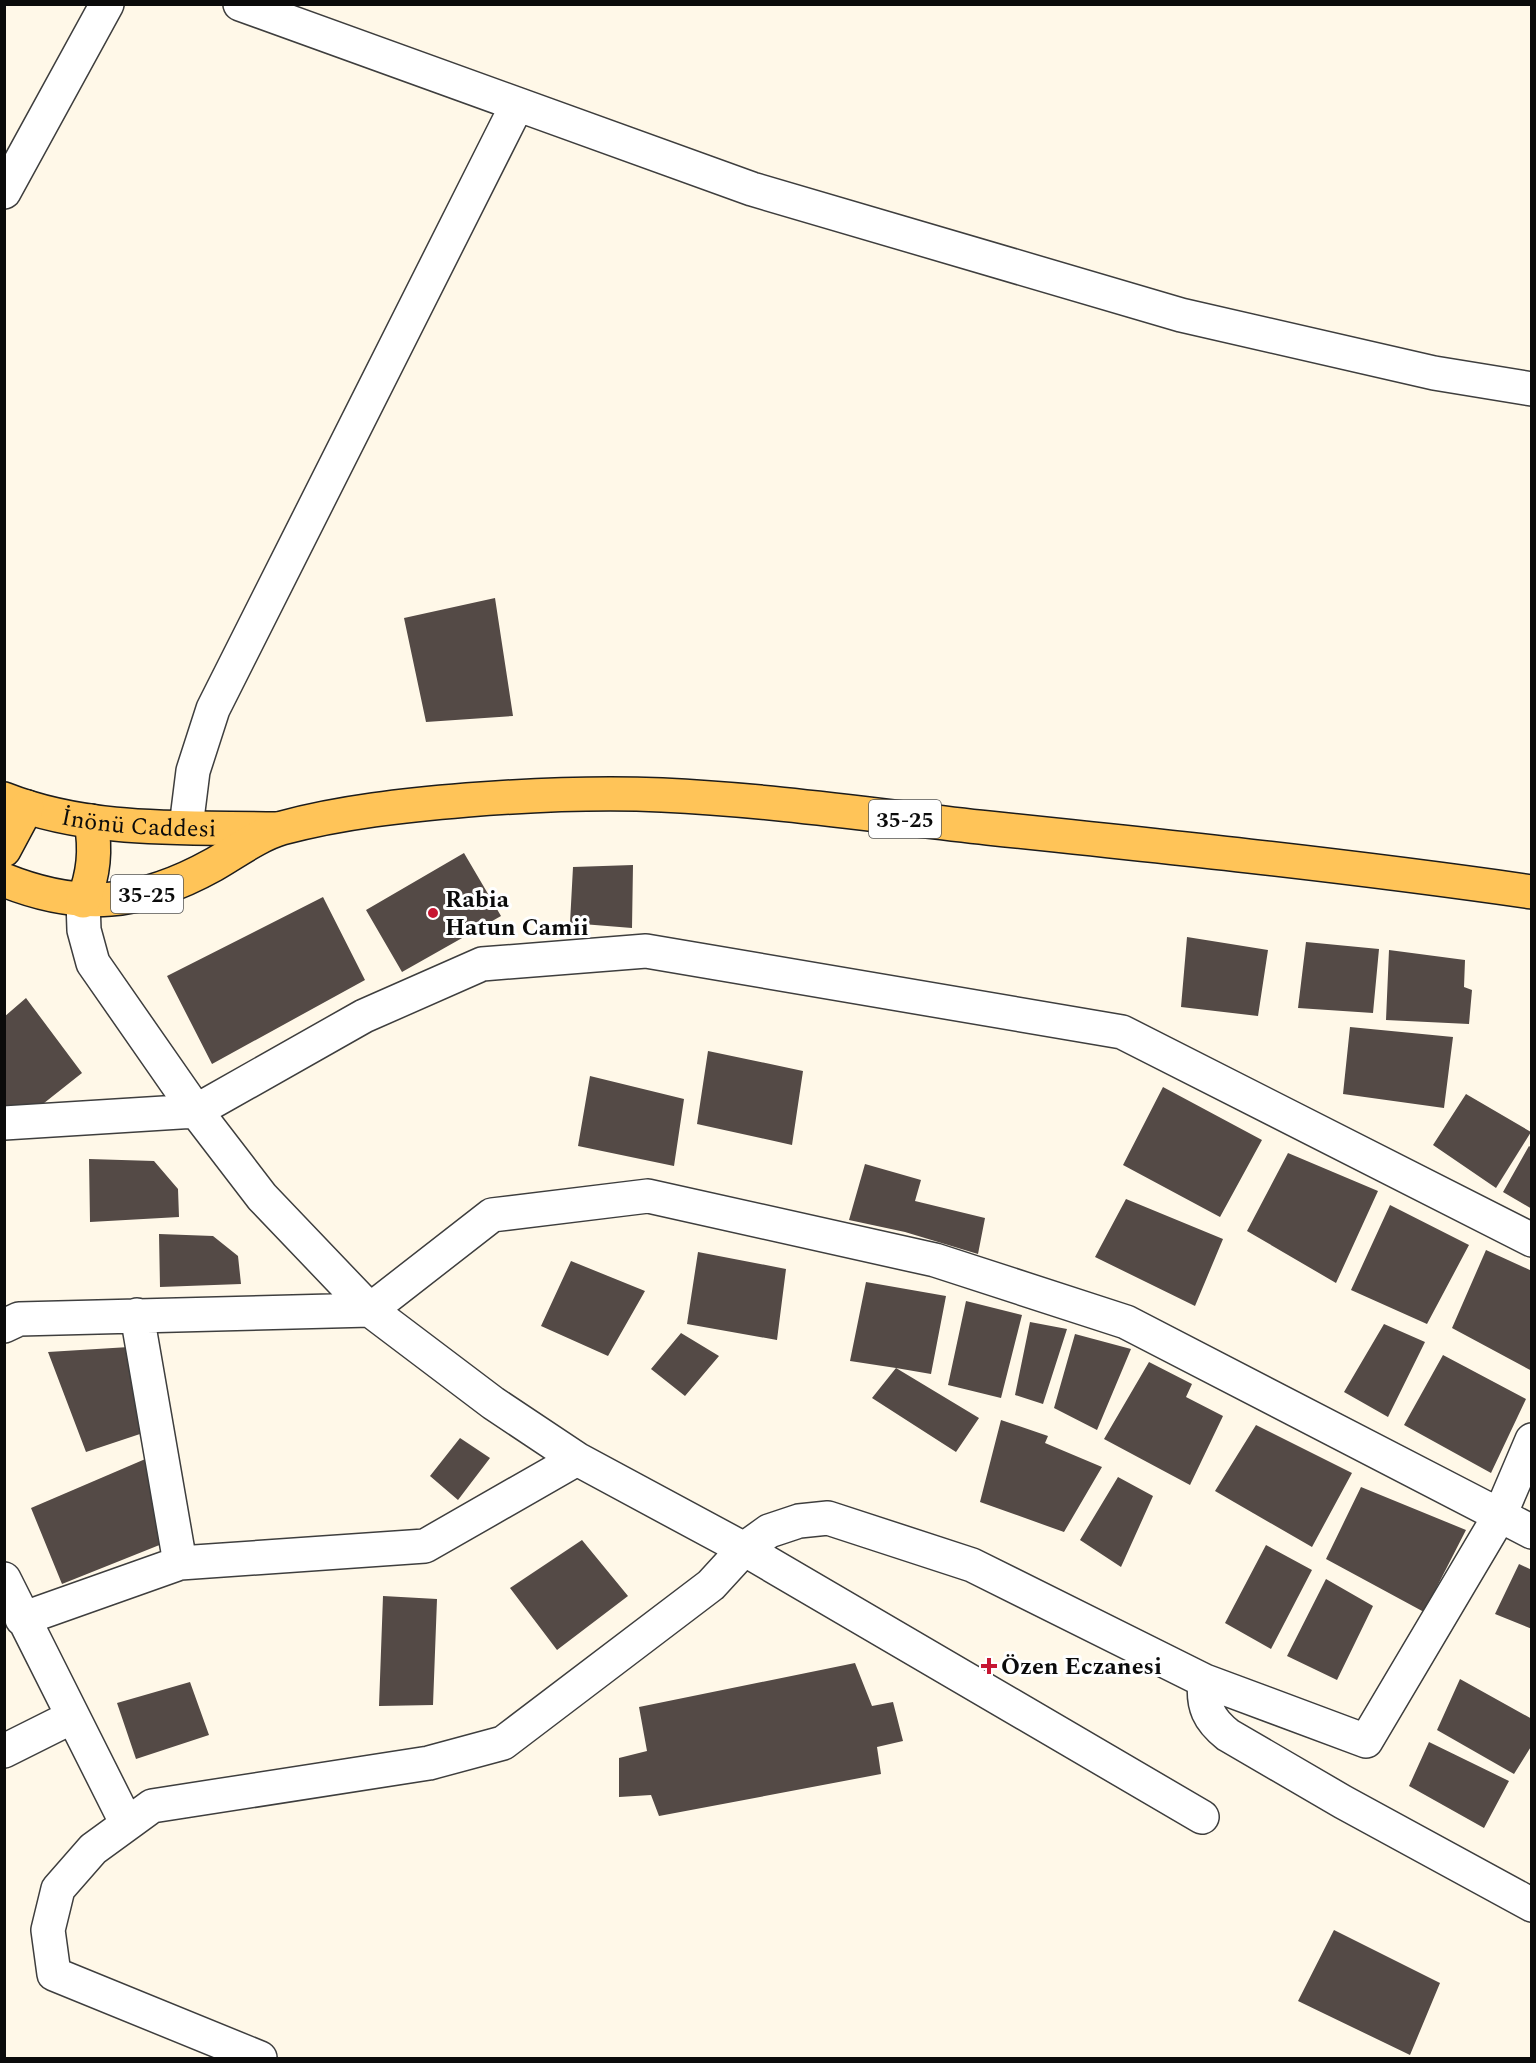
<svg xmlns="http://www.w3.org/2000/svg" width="1536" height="2063" font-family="Spectral,serif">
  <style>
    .building { fill: #544a46 }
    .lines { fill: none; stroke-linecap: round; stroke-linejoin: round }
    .minor-casing { stroke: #3e3e3e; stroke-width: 36 }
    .major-casing { stroke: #1c1c1c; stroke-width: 36 }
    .minor { stroke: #fff; stroke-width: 33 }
    .major { stroke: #ffc458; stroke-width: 33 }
    .poi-dot { fill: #c71632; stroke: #fff; stroke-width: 2 }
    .labels { text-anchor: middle; stroke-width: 6; stroke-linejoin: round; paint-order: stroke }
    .shield { fill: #fff; stroke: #545454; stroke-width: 1.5 }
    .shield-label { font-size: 22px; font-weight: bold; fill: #0b0b0b }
    .street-label { font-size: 24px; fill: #0b0b0b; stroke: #fff }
    .poi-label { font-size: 24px; font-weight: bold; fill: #0b0b0b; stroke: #fff; text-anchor: start }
  </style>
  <rect width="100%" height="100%" fill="#fff8e8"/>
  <!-- building -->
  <path class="building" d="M495 598 513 716 426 722 404 618Z
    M464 853 501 916 402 972 366 910Z
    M633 865 632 928 570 923 573 867Z
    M323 897 365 980 212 1064 167 976Z
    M1187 937 1268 950 1258 1016 1181 1007Z
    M1306 942 1379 949 1373 1013 1298 1008Z
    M1389 950 1465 960 1464 987 1472 990 1469 1024 1386 1020Z
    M26 998 82 1073 34 1111 4 1105V1017Z
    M1350 1027 1453 1037 1444 1108 1343 1094Z
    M708 1051 803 1071 792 1145 697 1124Z
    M590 1076 684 1099 674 1166 578 1146Z
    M1163 1087 1262 1140 1220 1217 1123 1165Z
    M1466 1094 1531 1132 1496 1188 1433 1145Z
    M1529 1146 1532 1148V1209L1503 1192Z
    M1288 1153 1378 1191 1336 1283 1247 1231Z
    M89 1159 154 1161 178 1189 179 1217 90 1222Z
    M865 1164 921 1180 915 1201 985 1218 978 1254 905 1232 849 1220Z
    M1126 1199 1223 1239 1195 1306 1095 1257Z
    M1390 1205 1469 1245 1427 1324 1351 1290Z
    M159 1234 213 1236 238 1256 241 1284 160 1287Z
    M1486 1250 1532 1271V1371L1452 1328Z
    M698 1252 786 1269 777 1340 687 1324Z
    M571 1261 645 1291 608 1356 541 1326Z
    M866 1282 946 1296 931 1374 896 1368 979 1418 956 1452 872 1398 896 1368 850 1361Z
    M966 1301 1022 1315 1001 1398 948 1385Z
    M1030 1322 1067 1329 1043 1404 1015 1395Z
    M1384 1324 1425 1342 1388 1417 1344 1392Z
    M681 1333 719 1356 685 1396 651 1369Z
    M1075 1334 1131 1349 1097 1430 1054 1408Z
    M129 1347 140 1434 86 1452 48 1352Z
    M1443 1355 1526 1399 1491 1473 1404 1425Z
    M1149 1362 1192 1384 1186 1397 1223 1416 1190 1485 1104 1439Z
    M1001 1420 1048 1436 1045 1443 1102 1467 1064 1532 980 1502Z
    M1256 1425 1352 1473 1312 1547 1215 1491Z
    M460 1438 490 1458 458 1500 430 1476Z
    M150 1457 167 1542 62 1584 31 1508Z
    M1118 1477 1153 1496 1121 1567 1080 1540Z
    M1361 1487 1466 1530 1424 1612 1326 1559Z
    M582 1540 628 1596 557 1650 510 1588Z
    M1266 1545 1312 1570 1271 1649 1225 1623Z
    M1519 1564 1532 1570V1629L1495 1614Z
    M1326 1579 1373 1606 1337 1680 1287 1656Z
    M383 1596 437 1599 433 1705 379 1706Z
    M855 1663 872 1706 893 1702 903 1741 877 1747 881 1774 659 1816 651 1795 619 1797V1758L647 1751 639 1707Z
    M1460 1679 1532 1719V1745L1514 1774 1437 1730Z
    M190 1682 209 1735 136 1759 117 1703Z
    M1429 1742 1509 1781 1484 1828 1409 1786Z
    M1334 1930 1440 1983 1410 2055 1298 2001Z"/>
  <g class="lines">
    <!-- minor casing -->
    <g class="minor-casing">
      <path id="minor" d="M240 4 752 189 1181 315 1434 373 1532 389
        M4 192 107 4
        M186 827 193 771 213 709 517 105
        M83 901 84 930 93 963 196 1111 262 1197 370 1310 493 1403 577 1459 744 1549 1202 1817
        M4 1123 196 1111 364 1016 482 964 646 951 1122 1032 1532 1240
        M137 1315 180 1563
        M4 1326 19 1319 370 1310 492 1215 648 1196 935 1260 1126 1322 1532 1532
        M4 1579 127 1824
        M22 1619 180 1563 425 1546 577 1459
        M1205 1681C1202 1706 1209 1720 1228 1735L1343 1802 1532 1905
        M4 1751 72 1717
        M260 2058 54 1974 48 1930 58 1889 93 1849 152 1806 429 1763 503 1743 711 1585 744 1549 769 1531 799 1521 828 1518 972 1565 1205 1681 1366 1741 1500 1515 1532 1440"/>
    </g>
    <!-- major casing -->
    <g class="major-casing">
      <g id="major">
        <path id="s1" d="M4 799C90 833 185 827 276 829"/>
        <path d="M4 850 27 807"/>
        <path d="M4 880C81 911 141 905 213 865 234 853 258 835 282 828 341 812 406 805 467 800 532 795 597 792 662 795 771 800 880 816 988 828 1170 847 1351 866 1532 892"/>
        <path d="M83 901C94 874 96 850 91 821"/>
      </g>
    </g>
    <!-- minor -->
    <use href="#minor" class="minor"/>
    <!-- major -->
    <use href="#major" class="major"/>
  </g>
  <!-- markers -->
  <g class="poi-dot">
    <circle cx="433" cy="913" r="6"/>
    <path d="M986 1657h6v6h6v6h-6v6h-6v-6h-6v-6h6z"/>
  </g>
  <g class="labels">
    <!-- shield labels -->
    <g class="shield">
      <rect x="869" y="800" width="72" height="38" rx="4.5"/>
      <rect x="111" y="875" width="72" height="38" rx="4.5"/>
    </g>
    <g class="shield-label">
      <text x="905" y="827">35-25</text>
      <text x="147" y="902">35-25</text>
    </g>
    <!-- street labels -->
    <g class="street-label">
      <text dy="8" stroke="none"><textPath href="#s1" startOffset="138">İnönü Caddesi</textPath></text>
    </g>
    <!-- poi labels -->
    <g class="poi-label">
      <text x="445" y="907">Rabia<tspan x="445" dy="28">Hatun Camii</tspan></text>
      <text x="1001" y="1674">Özen Eczanesi</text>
    </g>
  </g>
  <!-- border -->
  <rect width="1536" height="2063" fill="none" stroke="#0b0b0b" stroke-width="12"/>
</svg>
